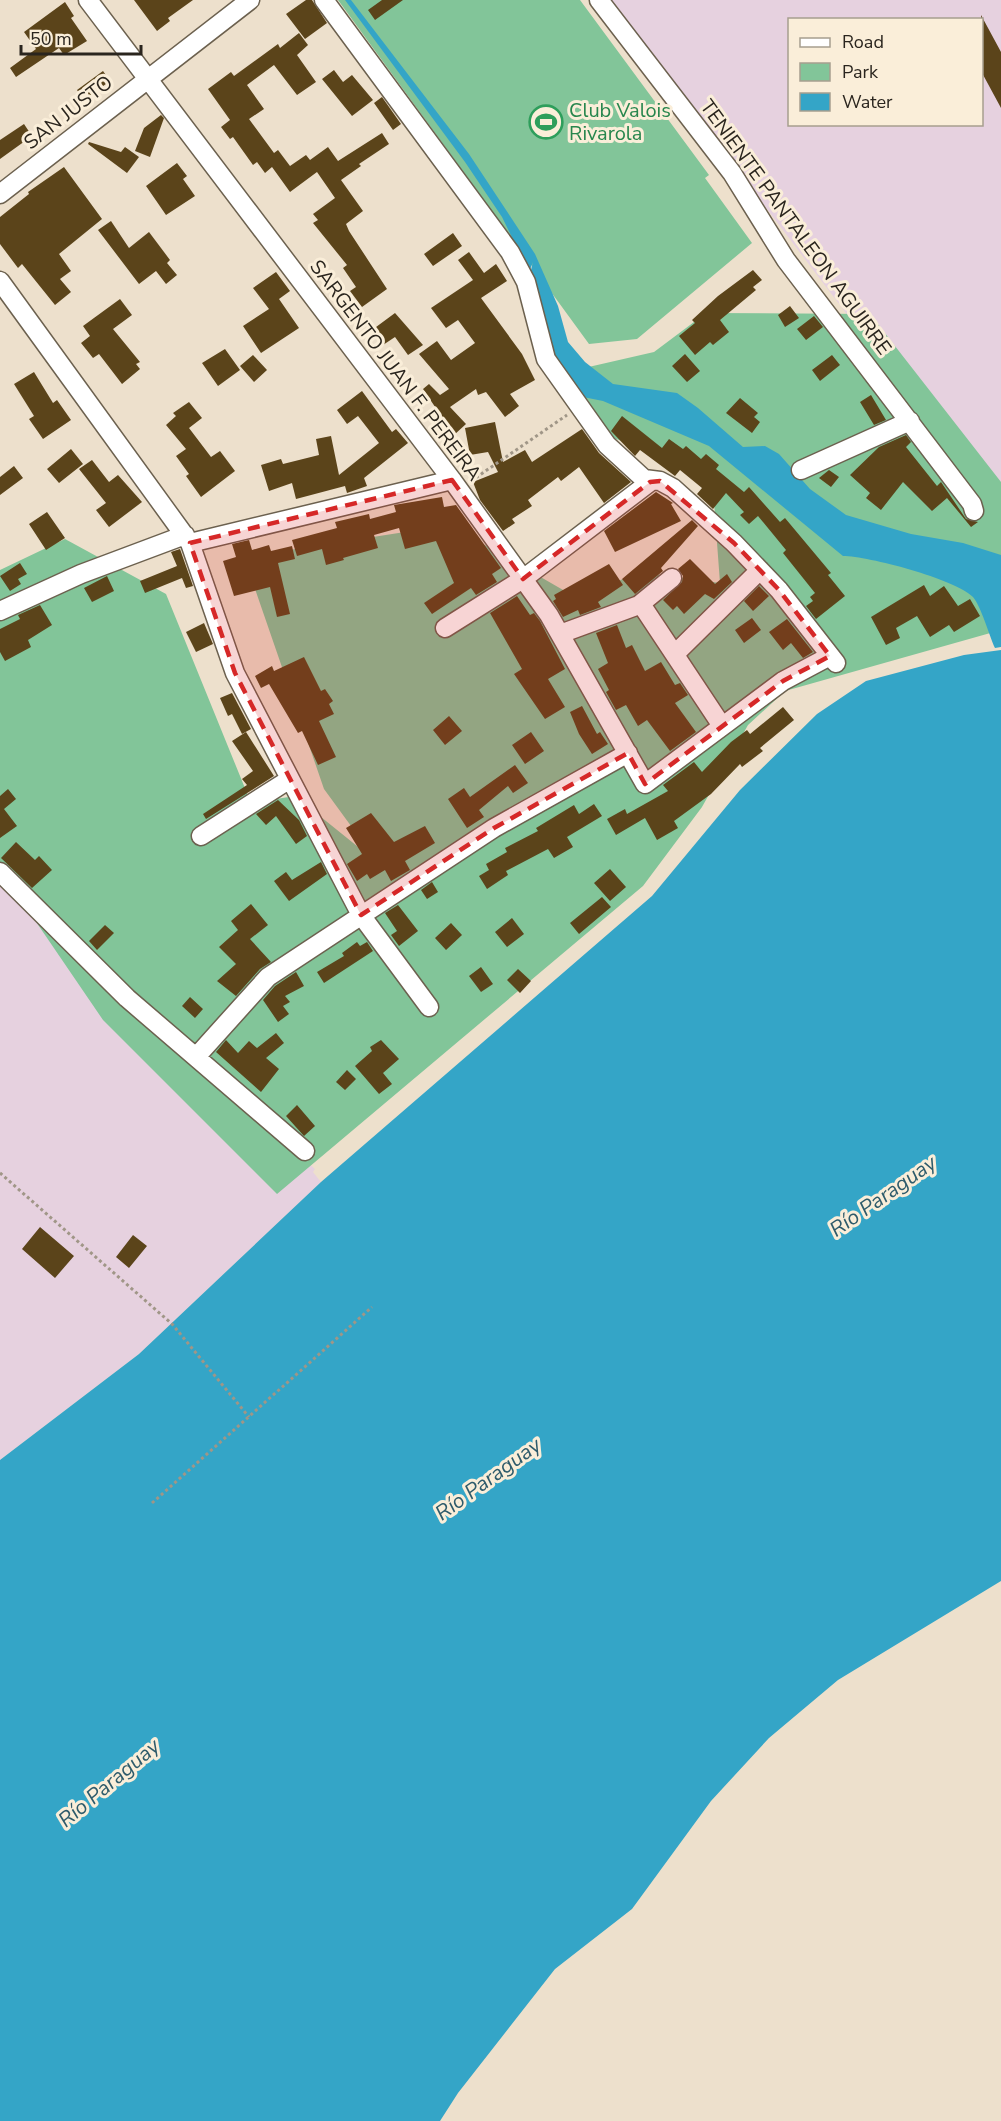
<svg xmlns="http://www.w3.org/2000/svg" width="1001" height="2121" font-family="'Nunito Sans',sans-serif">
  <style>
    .industrial { fill: #e6d1df; fill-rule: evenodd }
    .green { fill: #82c599 }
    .water { fill: #34a5c7 }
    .building { fill: #5b441a }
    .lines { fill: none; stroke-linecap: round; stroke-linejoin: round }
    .minor-casing { stroke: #6c614f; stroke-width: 21 }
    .path { stroke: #a09687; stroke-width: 3; stroke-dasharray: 3 3; stroke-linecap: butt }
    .minor { stroke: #fff; stroke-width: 18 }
    .marked { fill: #d62828; fill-opacity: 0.2; stroke: #d62828; stroke-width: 4.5; stroke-dasharray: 12 8; stroke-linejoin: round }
    .labels { text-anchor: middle; stroke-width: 6; stroke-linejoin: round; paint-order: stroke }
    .leisure-label { font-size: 20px; fill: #27864d; stroke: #faeed9; text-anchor: start }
    .street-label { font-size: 20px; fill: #2a251e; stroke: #faeed9 }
    .water-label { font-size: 21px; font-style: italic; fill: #2e5b6b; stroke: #faeed9 }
  </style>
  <rect width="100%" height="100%" fill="#ede0cc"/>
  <!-- industrial -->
  <path class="industrial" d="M608 0H1001V517ZM790 20H982V124H790Z
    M0 886 315 1169 313 1172 321 1182 139 1354 0 1460Z"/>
  <!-- green -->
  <path class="green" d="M338 0H580L709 175 705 178 752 243 637 339 589 344Z
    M706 313 870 314 1001 482V630L785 691 748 725 702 807 643 886 277 1194 103 1020 0 869V570L65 539 166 594 251 803 295 796 378 863 324 789 244 557 450 525 577 598 640 572 720 583 712 475 603 434 558 374 654 352Z"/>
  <!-- water -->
  <path class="water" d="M345 0H351L469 154 535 254 558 306 568 342 585 362 613 384 677 393 698 408 743 447 765 446 779 454 810 489 846 515 911 534 963 543 1001 555V647L995 648C989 635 981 606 973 597 955 579 868 556 843 556L709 446 603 401 583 397 547 343 530 274 533 262 529 272 502 217 465 162Z
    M1001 650V1581L838 1680 769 1738 711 1801 632 1909 555 1969 458 2093 440 2121H0V1460L139 1354 321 1182 652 896 740 790 817 714 866 681 964 655Z"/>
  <!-- building -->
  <path class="building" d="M134 0H193L168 18 170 21 157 31Z
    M306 0H312L327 23 305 39 286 14Z
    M382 0H403L375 20 368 10Z
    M65 2 74 16 71 18 87 41 64 55 59 48 16 77 10 68 36 49 24 32Z
    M981 15 1001 52V108L981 71Z
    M299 33 308 45 297 55 316 82 297 95 274 65 247 85 264 109 249 119 274 153 278 150 290 166 306 155 310 160 328 147 338 161 382 133 389 144 359 164 361 166 341 180 363 211 346 224 349 231 387 289 362 307 350 291 356 287 343 268 347 265 313 223 318 220 313 214 335 198 317 172 290 192 272 167 265 173 257 162 253 165 233 137 230 139 221 127 230 120 208 89 231 72 234 76 278 44 280 48Z
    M334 70 343 82 352 75 373 100 352 116 322 79Z
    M103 71 110 81 84 100 77 90Z
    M382 97 401 124 393 130 374 103Z
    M161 115 164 118 150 157 135 151 144 128Z
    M24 124 32 136 0 159V140Z
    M89 142 121 152 125 147 139 157 127 173 88 144Z
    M177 163 187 176 183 179 195 196 166 215 146 186Z
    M64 167 102 219 59 254 71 271 60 279 71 292 55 305 22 264 18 268 0 244V217L29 194 28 192Z
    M111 221 129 248 149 232 170 260 167 263 177 275 166 284 156 271 139 284 98 230Z
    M453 233 462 246 433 266 424 254Z
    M469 252 484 273 496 264 507 281 481 298 522 354 535 380 510 394 519 406 505 417 486 392 478 395 476 389 450 407 466 424 454 435 423 389 429 384 440 395 449 389 419 354 437 341 451 360 475 343 458 320 446 328 431 308 473 280 458 260Z
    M753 270 762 280 753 287 756 290 720 320 729 332 713 345 710 342 695 355 679 336 695 323 692 320 718 296Z
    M276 272 290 291 279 299 299 328 261 353 243 326 269 309 253 288Z
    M120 299 132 315 113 329 140 362 136 364 140 369 122 384 99 354 93 358 81 343 90 336 83 326Z
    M790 306 799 318 785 327 778 315Z
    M395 313 423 345 408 355 395 337 383 345 372 330Z
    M814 316 823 327 806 340 797 329Z
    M225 349 240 370 218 386 202 363Z
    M685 354 700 371 687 382 672 366Z
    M253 355 267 370 254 382 240 366Z
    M832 355 840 365 820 381 812 370Z
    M34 372 53 403 57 400 71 420 43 439 29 419 34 416 14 384Z
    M362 391 392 432 396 429 408 443 364 478 367 486 347 493 345 486 296 499 292 483 269 491 261 465 281 459 283 464 319 455 316 439 331 436 339 475 379 443 358 416 347 424 337 410Z
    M871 395 886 420 874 425 860 402Z
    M740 398 758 413 754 417 760 422 752 433 726 413Z
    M189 402 202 418 189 428 211 457 220 451 235 471 201 497 186 476 189 474 176 456 186 449 166 425 176 416 173 413Z
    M622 416 662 448 669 439 683 449 686 446 701 459 706 454 719 465 716 469 744 492 749 487 780 522 785 518 831 573 828 575 845 596 816 619 806 606 813 601 810 597 815 593 783 553 786 550 758 516 749 524 740 515 744 512 726 493 713 509 697 494 702 488 680 470 675 476 640 450 635 456 611 431Z
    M495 422 503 462 525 450 532 462 582 429 599 453 631 482 604 503 579 467 561 481 558 477 528 500 532 506 512 519 515 523 503 531 480 500 473 482 498 472 488 452 470 455 465 428Z
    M906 435 911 442 906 447 937 486 941 482 966 519 978 522 971 527 947 498 932 511 903 482 881 510 866 498 870 493 850 475 879 447Z
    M71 449 83 464 59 483 47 469Z
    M92 460 109 482 118 475 142 502 109 527 96 510 106 503 79 469Z
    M14 466 23 478 0 495V477Z
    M829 470 839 477 831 487 819 478Z
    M656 492 673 503 671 504 681 521 615 552 604 531Z
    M442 497 444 507 456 505 501 568 492 574 497 582 476 595 471 588 432 614 424 603 454 583 436 541 405 549 399 528 374 535 378 548 343 558 344 560 326 565 322 549 297 556 292 540 337 528 335 522 369 514 370 519 396 512 394 505Z
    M47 512 65 538 46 550 29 524Z
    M692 520 698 526 661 568 663 571 635 594 622 579Z
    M249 540 252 550 269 545 271 551 292 546 295 559 278 563 290 614 277 617 270 587 234 596 223 561 236 557 232 544Z
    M180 549 193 586 186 588 182 578 145 593 140 581 177 566 171 552Z
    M690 559 715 584 727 574 732 582 714 599 705 594 684 614 677 606 673 610 663 600 682 582 683 576 678 569Z
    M20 563 27 574 18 579 21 584 10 591 0 576Z
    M609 564 623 585 598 602 601 607 580 615 578 610 563 617 553 601 556 599 554 595Z
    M107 576 114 591 92 602 84 588Z
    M924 585 930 596 944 586 958 606 970 599 980 616 954 632 949 625 930 637 917 616 896 628 900 638 886 645 871 617Z
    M759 586 769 596 753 611 744 601Z
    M517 596 530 615 534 613 540 621 565 669 548 679 565 707 545 719 514 674 522 669 490 613Z
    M40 605 52 625 28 640 31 647 5 661 0 652V629L20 619 18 615Z
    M752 618 761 630 744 643 735 630Z
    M787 619 813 652 803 658 791 643 783 650 769 632Z
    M204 623 213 644 196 652 186 632Z
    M617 625 626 648 632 645 645 671 661 662 675 685 680 683 688 695 675 703 696 732 670 751 647 720 638 726 626 705 616 710 606 692 609 690 598 669 608 663 596 633Z
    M304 657 321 691 325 689 333 701 329 704 334 714 319 721 336 757 318 765 302 731 298 733 269 684 261 688 255 676 272 666 274 671Z
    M232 693 251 729 242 734 232 714 228 716 220 698Z
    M582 706 597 734 600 732 608 744 592 754 579 734 570 712Z
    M783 707 794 720 760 748 763 751 742 767 740 764 711 794 674 821 678 828 657 840 645 818 616 835 607 819 625 809 627 814 668 791 663 785 694 762 702 772 731 742 747 730 750 734Z
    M449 716 462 731 445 745 433 730Z
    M246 732 274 776 206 819 203 814 247 785 242 779 253 771 232 741Z
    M531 732 544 751 525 764 512 745Z
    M515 765 528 783 513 793 508 786 479 810 484 817 467 828 448 799 464 788 470 797Z
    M8 789 16 799 4 809 17 826 0 838V796Z
    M278 800 299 820 307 836 296 844 276 816 266 825 256 814Z
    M594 804 602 816 567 837 573 847 554 858 548 849 506 871 508 875 487 889 479 876 489 870 486 864 507 852 505 848 538 831 536 828 574 805 579 814Z
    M371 813 394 842 425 826 435 843 405 861 410 870 391 881 385 870 370 879 367 874 357 881 347 864 362 854 346 828Z
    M16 842 35 860 39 856 52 870 32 888 1 858Z
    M321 862 327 874 289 901 274 881 286 872 292 880Z
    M610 869 626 887 610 901 594 883Z
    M432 882 438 892 427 899 421 890Z
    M602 897 611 907 579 934 570 923Z
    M251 904 268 925 250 939 271 962 260 969 236 996 217 981 236 964 219 947 238 930 231 921Z
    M398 905 418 931 399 946 391 935 397 931 385 913Z
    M512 918 524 934 507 947 495 932Z
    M451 923 462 935 446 950 435 938Z
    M105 925 114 933 97 950 89 941Z
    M357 942 360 946 367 942 373 951 324 983 317 972 344 956 342 953Z
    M481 967 493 984 481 992 469 976Z
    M518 969 531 981 520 993 507 980Z
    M296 972 304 986 285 996 290 1002 283 1006 289 1014 278 1022 263 1000 275 986Z
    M190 997 203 1009 195 1018 182 1006Z
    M276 1033 284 1043 266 1058 279 1069 261 1092 216 1052 226 1040 238 1053 249 1041 257 1048Z
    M381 1040 399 1059 383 1073 392 1084 379 1094 355 1066 372 1051 370 1047Z
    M347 1070 356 1079 345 1090 336 1082Z
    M297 1105 315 1126 304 1136 286 1116Z
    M40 1227 74 1256 55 1278 22 1249Z
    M133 1235 147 1246 129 1268 116 1257Z"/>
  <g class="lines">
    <!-- minor casing -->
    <g class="minor-casing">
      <path id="minor" d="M88 0 452 480 549 615 645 784 783 681 830 656
        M324 0 510 252 526 282 546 359 607 445 644 479 660 481 673 488 734 543 779 590 836 663
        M599 0 732 173 786 260 972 504 974 511
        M0 194 250 0
        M0 281 190 543 235 673 361 915 429 1007
        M801 470 910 421
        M190 543 452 480
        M641 604 722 726
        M0 611 81 574 185 535
        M445 628 523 579 650 482
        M560 634 639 605 672 578
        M675 654 760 570
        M201 836 290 779
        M0 872 127 998 305 1151
        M196 1057 268 977 494 828 628 753"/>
    </g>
    <!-- path -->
    <path class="path" d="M471 481 567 415
      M0 1173 172 1324 249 1417
      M152 1503 372 1307"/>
    <!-- minor -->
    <use href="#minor" class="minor"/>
  </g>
  <!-- marked area -->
  <path class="marked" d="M452 480 523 579 650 482 660 481 734 543 779 590 830 656 783 681 645 784 628 753 494 828 361 915 235 673 190 543Z"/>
  <!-- icons -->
  <defs>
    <g id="stadium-ring" transform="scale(1.725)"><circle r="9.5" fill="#faeed9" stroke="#2e9e5b" stroke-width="1.5"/><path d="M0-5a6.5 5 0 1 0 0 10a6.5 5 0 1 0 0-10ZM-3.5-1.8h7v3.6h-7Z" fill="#2e9e5b"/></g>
  </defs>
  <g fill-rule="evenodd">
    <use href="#stadium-ring" x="546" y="122"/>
  </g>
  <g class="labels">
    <!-- leisure labels -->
    <g class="leisure-label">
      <text x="569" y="117">Club Valois<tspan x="569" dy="23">Rivarola</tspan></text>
    </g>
    <!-- street labels -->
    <g class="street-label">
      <text transform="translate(68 112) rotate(-38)" y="7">SAN JUSTO</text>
      <text transform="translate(796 227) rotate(54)" y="7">TENIENTE PANTALEON AGUIRRE</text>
      <text transform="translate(396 370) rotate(53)" y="7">SARGENTO JUAN F. PEREIRA</text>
    </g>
    <!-- water labels -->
    <g class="water-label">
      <text transform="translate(883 1196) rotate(-35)" y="7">Río Paraguay</text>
      <text transform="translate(488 1479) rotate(-36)" y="7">Río Paraguay</text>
      <text transform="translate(109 1783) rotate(-40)" y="7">Río Paraguay</text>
    </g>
  </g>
  <!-- legend -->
  <rect x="788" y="18" width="195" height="108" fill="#faeed9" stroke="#a79e8e" stroke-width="1.5"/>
  <rect x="800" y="38" width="30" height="9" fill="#ffffff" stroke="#a79e8e" stroke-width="1.5"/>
  <text x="842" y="48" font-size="18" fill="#2a251e">Road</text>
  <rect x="800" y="63" width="30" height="18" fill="#82c599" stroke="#a79e8e" stroke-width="1.5"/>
  <text x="842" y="78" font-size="18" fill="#2a251e">Park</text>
  <rect x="800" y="93" width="30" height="18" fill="#34a5c7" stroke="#a79e8e" stroke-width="1.5"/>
  <text x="842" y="108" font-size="18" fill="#2a251e">Water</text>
  <!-- scale -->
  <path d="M21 45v9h120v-9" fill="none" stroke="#2a251e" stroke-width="3"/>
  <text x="30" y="45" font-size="18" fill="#2a251e" stroke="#faeed9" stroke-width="4.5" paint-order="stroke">50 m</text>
</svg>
